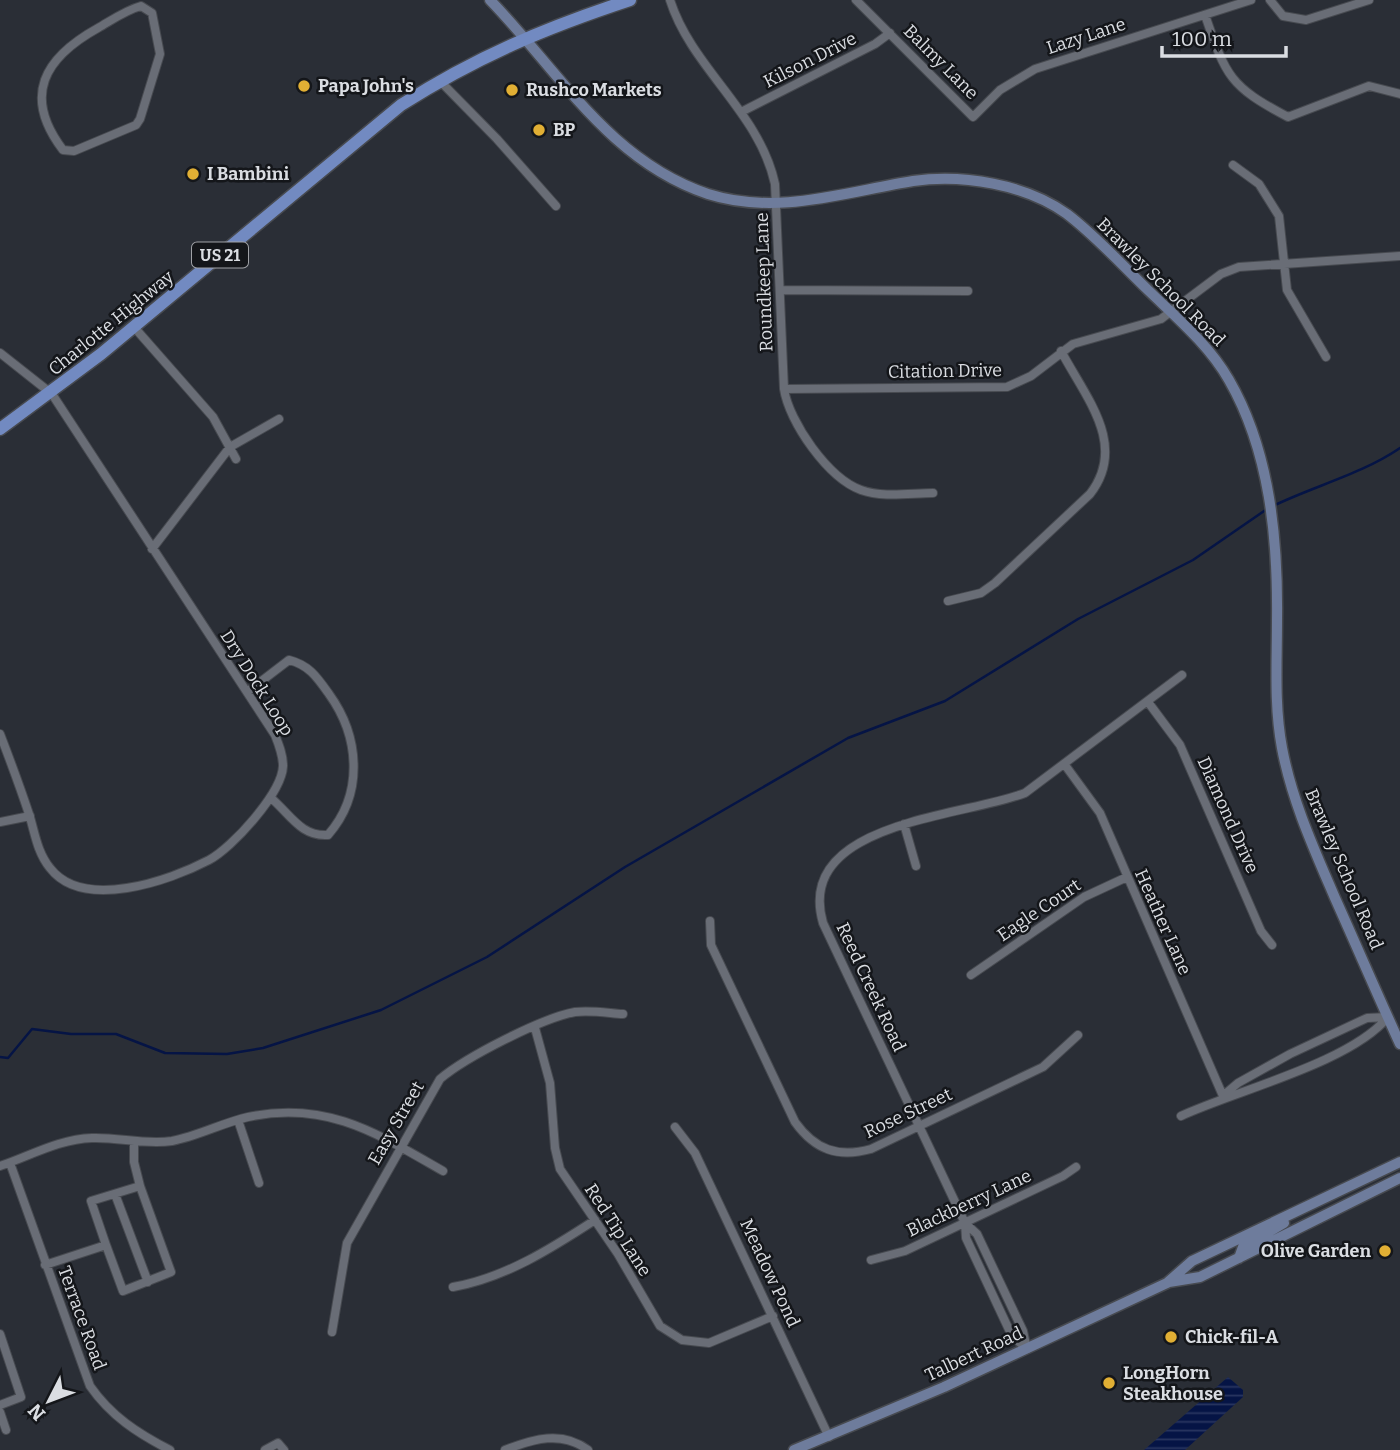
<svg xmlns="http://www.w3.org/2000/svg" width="1400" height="1450" font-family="Bitter,serif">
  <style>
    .water { fill: url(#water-rules) }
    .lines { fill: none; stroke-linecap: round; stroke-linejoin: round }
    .stream { stroke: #051445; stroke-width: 2.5 }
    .street-casing { stroke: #474a50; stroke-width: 10 }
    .secondary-casing { stroke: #474a50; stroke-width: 13 }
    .primary-casing { stroke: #474a50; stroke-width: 15 }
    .street { stroke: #696d76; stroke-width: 8 }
    .secondary { stroke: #6e7c9c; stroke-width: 10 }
    .primary { stroke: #728ac1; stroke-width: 12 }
    .poi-dot { fill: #e1af34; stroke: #14161a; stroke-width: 2.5 }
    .labels { text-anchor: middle; stroke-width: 5; stroke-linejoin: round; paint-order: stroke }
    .shield { fill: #14161a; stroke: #9fa1a6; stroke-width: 2 }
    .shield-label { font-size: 16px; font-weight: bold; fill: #dadde2 }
    .street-label { font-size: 18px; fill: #dadde2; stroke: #14161a }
    .poi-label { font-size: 18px; font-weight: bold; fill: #dadde2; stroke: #14161a; text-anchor: start }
  </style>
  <defs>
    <pattern id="water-rules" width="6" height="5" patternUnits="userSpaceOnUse" patternTransform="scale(1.75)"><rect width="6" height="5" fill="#051445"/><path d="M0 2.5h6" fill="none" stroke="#293660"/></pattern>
  </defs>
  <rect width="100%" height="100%" fill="#2a2e36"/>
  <!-- water -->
  <path class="water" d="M1228 1377 1243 1390V1397L1185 1450H1144Z"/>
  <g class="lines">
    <!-- stream -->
    <path class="stream" d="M1273 506C1314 486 1362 474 1400 448
      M0 1057 8 1058 32 1029 71 1034H116L165 1053 227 1054 263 1048 381 1010 487 957 625 867 848 738 945 701 1078 619 1193 560 1267 509"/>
    <!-- street casing -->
    <g class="street-casing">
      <path id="street" d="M670 0C692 69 759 111 775 184L784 389C789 422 828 478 861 490 883 498 911 493 933 493
        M856 0 973 117 1000 90 1035 69 1251 0
        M1270 0 1283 16 1306 20 1369 0
        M141 6 152 13 160 54 140 119 136 125 74 151 63 150C22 96 44 58 98 28 112 20 126 10 141 6Z
        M1205 15C1226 76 1229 86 1288 117L1369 86 1400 94
        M439 80 497 139 556 206
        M743 111 875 44 890 33
        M1233 165 1259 184 1279 216 1287 290 1326 357
        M780 290 968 291
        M134 327 213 417 236 459
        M0 353 52 394 275 735C279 745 283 755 283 766 282 793 232 848 209 860 169 881 83 911 50 868 37 852 35 833 29 814 20 787 10 760 0 734
        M784 389 1007 387 1031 376 1073 344 1161 319 1221 274 1239 267 1400 256
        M152 549 230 447 279 419
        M948 601 981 593 995 583 1090 494C1128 445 1086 398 1061 351
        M247 692 289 660C309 665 317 677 329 694 360 737 364 794 328 835 301 837 290 814 271 798
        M1148 702 1180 745 1261 931 1272 945
        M1065 765 1100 813 1223 1096
        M0 822 30 816
        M904 824 916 866
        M710 921 711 945 795 1122C815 1150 838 1158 871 1149L1043 1067 1078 1035
        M971 975 1084 897 1127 877
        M535 1028 550 1083 555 1148 560 1169 618 1254 660 1326 682 1340 709 1343 773 1316
        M1225 1094 1238 1083 1290 1054 1367 1018 1388 1017
        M1181 1116C1237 1090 1350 1063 1388 1017
        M238 1120 259 1183
        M675 1127 695 1153 829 1437
        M10 1163 90 1386C111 1416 137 1433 170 1450
        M0 1166C30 1156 59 1139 92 1138 119 1137 144 1145 172 1141 198 1136 222 1123 248 1117 327 1100 378 1134 443 1171
        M115 1194 148 1282
        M965 1223 966 1238 1012 1336 1027 1349
        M106 1245 123 1291 171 1272 140 1186
        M871 1260 905 1251 1063 1176 1076 1167
        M45 1265 106 1245 91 1201 140 1186 134 1162V1142
        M453 1287C505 1278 552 1248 595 1220
        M332 1332 347 1243 440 1079C466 1057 542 1018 575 1012 590 1010 608 1013 623 1014
        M0 1334 21 1397 0 1405
        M1027 1349 1023 1331 977 1234 965 1223 823 923C794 822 963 817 1025 793L1182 675
        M0 1412 6 1430
        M265 1450 278 1443 284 1450
        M505 1450C533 1439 562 1430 588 1450"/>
    </g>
    <!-- secondary casing -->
    <g class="secondary-casing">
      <path id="secondary" d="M490 0C559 71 609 161 708 194 777 216 845 192 913 181 963 174 1025 184 1067 214 1096 236 1122 265 1149 291 1177 318 1209 345 1229 380 1270 451 1278 539 1277 620 1277 663 1274 705 1282 748 1292 801 1314 849 1335 898 1357 947 1378 996 1400 1044
        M1239 1258 1243 1247 1284 1223
        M1169 1282 1200 1277 1400 1178
        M794 1450 944 1387 1167 1283 1192 1261 1400 1162"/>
    </g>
    <!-- primary casing -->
    <g class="primary-casing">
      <path id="primary" d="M0 429 101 354 401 105C476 57 545 28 630 0"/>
    </g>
    <!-- street -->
    <use href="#street" class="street"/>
    <!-- secondary -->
    <use href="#secondary" class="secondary"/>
    <!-- primary -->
    <use href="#primary" class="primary"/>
  </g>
  <!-- markers -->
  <g class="poi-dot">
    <circle cx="304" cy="86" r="7"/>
    <circle cx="512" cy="90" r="7"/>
    <circle cx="539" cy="130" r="7"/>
    <circle cx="193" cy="174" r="7"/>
    <circle cx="1385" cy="1251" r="7"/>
    <circle cx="1171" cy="1337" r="7"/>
    <circle cx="1109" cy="1383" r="7"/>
  </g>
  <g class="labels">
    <!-- shield labels -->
    <rect class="shield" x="192" y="242.5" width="56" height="25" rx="5"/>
    <g class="shield-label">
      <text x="220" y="261">US 21</text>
    </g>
    <!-- street labels -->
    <g class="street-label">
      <text transform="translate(1086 36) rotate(-18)" y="6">Lazy Lane</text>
      <text transform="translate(810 60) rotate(-27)" y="6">Kilson Drive</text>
      <text transform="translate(941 62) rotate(45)" y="6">Balmy Lane</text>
      <text transform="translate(764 282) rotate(-92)" y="6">Roundkeep Lane</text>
      <text transform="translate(1161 282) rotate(45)" y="6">Brawley School Road</text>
      <text transform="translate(111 323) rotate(-39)" y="6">Charlotte Highway</text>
      <text transform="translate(945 371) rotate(-1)" y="6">Citation Drive</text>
      <text transform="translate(257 683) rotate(58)" y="6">Dry Dock Loop</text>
      <text transform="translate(1228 815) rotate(66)" y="6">Diamond Drive</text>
      <text transform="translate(1344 869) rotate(67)" y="6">Brawley School Road</text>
      <text transform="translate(1039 910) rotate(-34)" y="6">Eagle Court</text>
      <text transform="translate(1163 922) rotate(66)" y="6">Heather Lane</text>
      <text transform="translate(871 987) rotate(65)" y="6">Reed Creek Road</text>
      <text transform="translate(908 1113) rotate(-25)" y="6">Rose Street</text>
      <text transform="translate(396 1123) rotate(-60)" y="6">Easy Street</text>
      <text transform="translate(969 1203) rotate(-25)" y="6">Blackberry Lane</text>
      <text transform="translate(618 1230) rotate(57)" y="6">Red Tip Lane</text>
      <text transform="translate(770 1273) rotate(65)" y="6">Meadow Pond</text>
      <text transform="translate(82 1318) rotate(70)" y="6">Terrace Road</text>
      <text transform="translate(974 1354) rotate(-25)" y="6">Talbert Road</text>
    </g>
    <!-- poi labels -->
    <g class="poi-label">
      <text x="318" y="92">Papa John's</text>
      <text x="526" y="96">Rushco Markets</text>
      <text x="553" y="136">BP</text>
      <text x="207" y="180">I Bambini</text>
      <text x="1371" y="1257" text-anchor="end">Olive Garden</text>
      <text x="1185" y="1343">Chick-fil-A</text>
      <text x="1123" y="1379">LongHorn<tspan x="1123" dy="21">Steakhouse</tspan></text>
    </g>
  </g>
  <!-- north arrow -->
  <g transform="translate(49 1401) rotate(228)" stroke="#14161a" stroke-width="5" paint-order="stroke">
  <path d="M0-5L12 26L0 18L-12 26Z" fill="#dadde2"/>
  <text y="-10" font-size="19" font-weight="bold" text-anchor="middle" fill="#dadde2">N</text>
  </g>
  <!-- scale -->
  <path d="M1162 46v10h124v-10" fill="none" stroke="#dadde2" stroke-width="3.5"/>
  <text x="1172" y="46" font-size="21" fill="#dadde2" stroke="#14161a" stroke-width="5" paint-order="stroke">100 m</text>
</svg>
